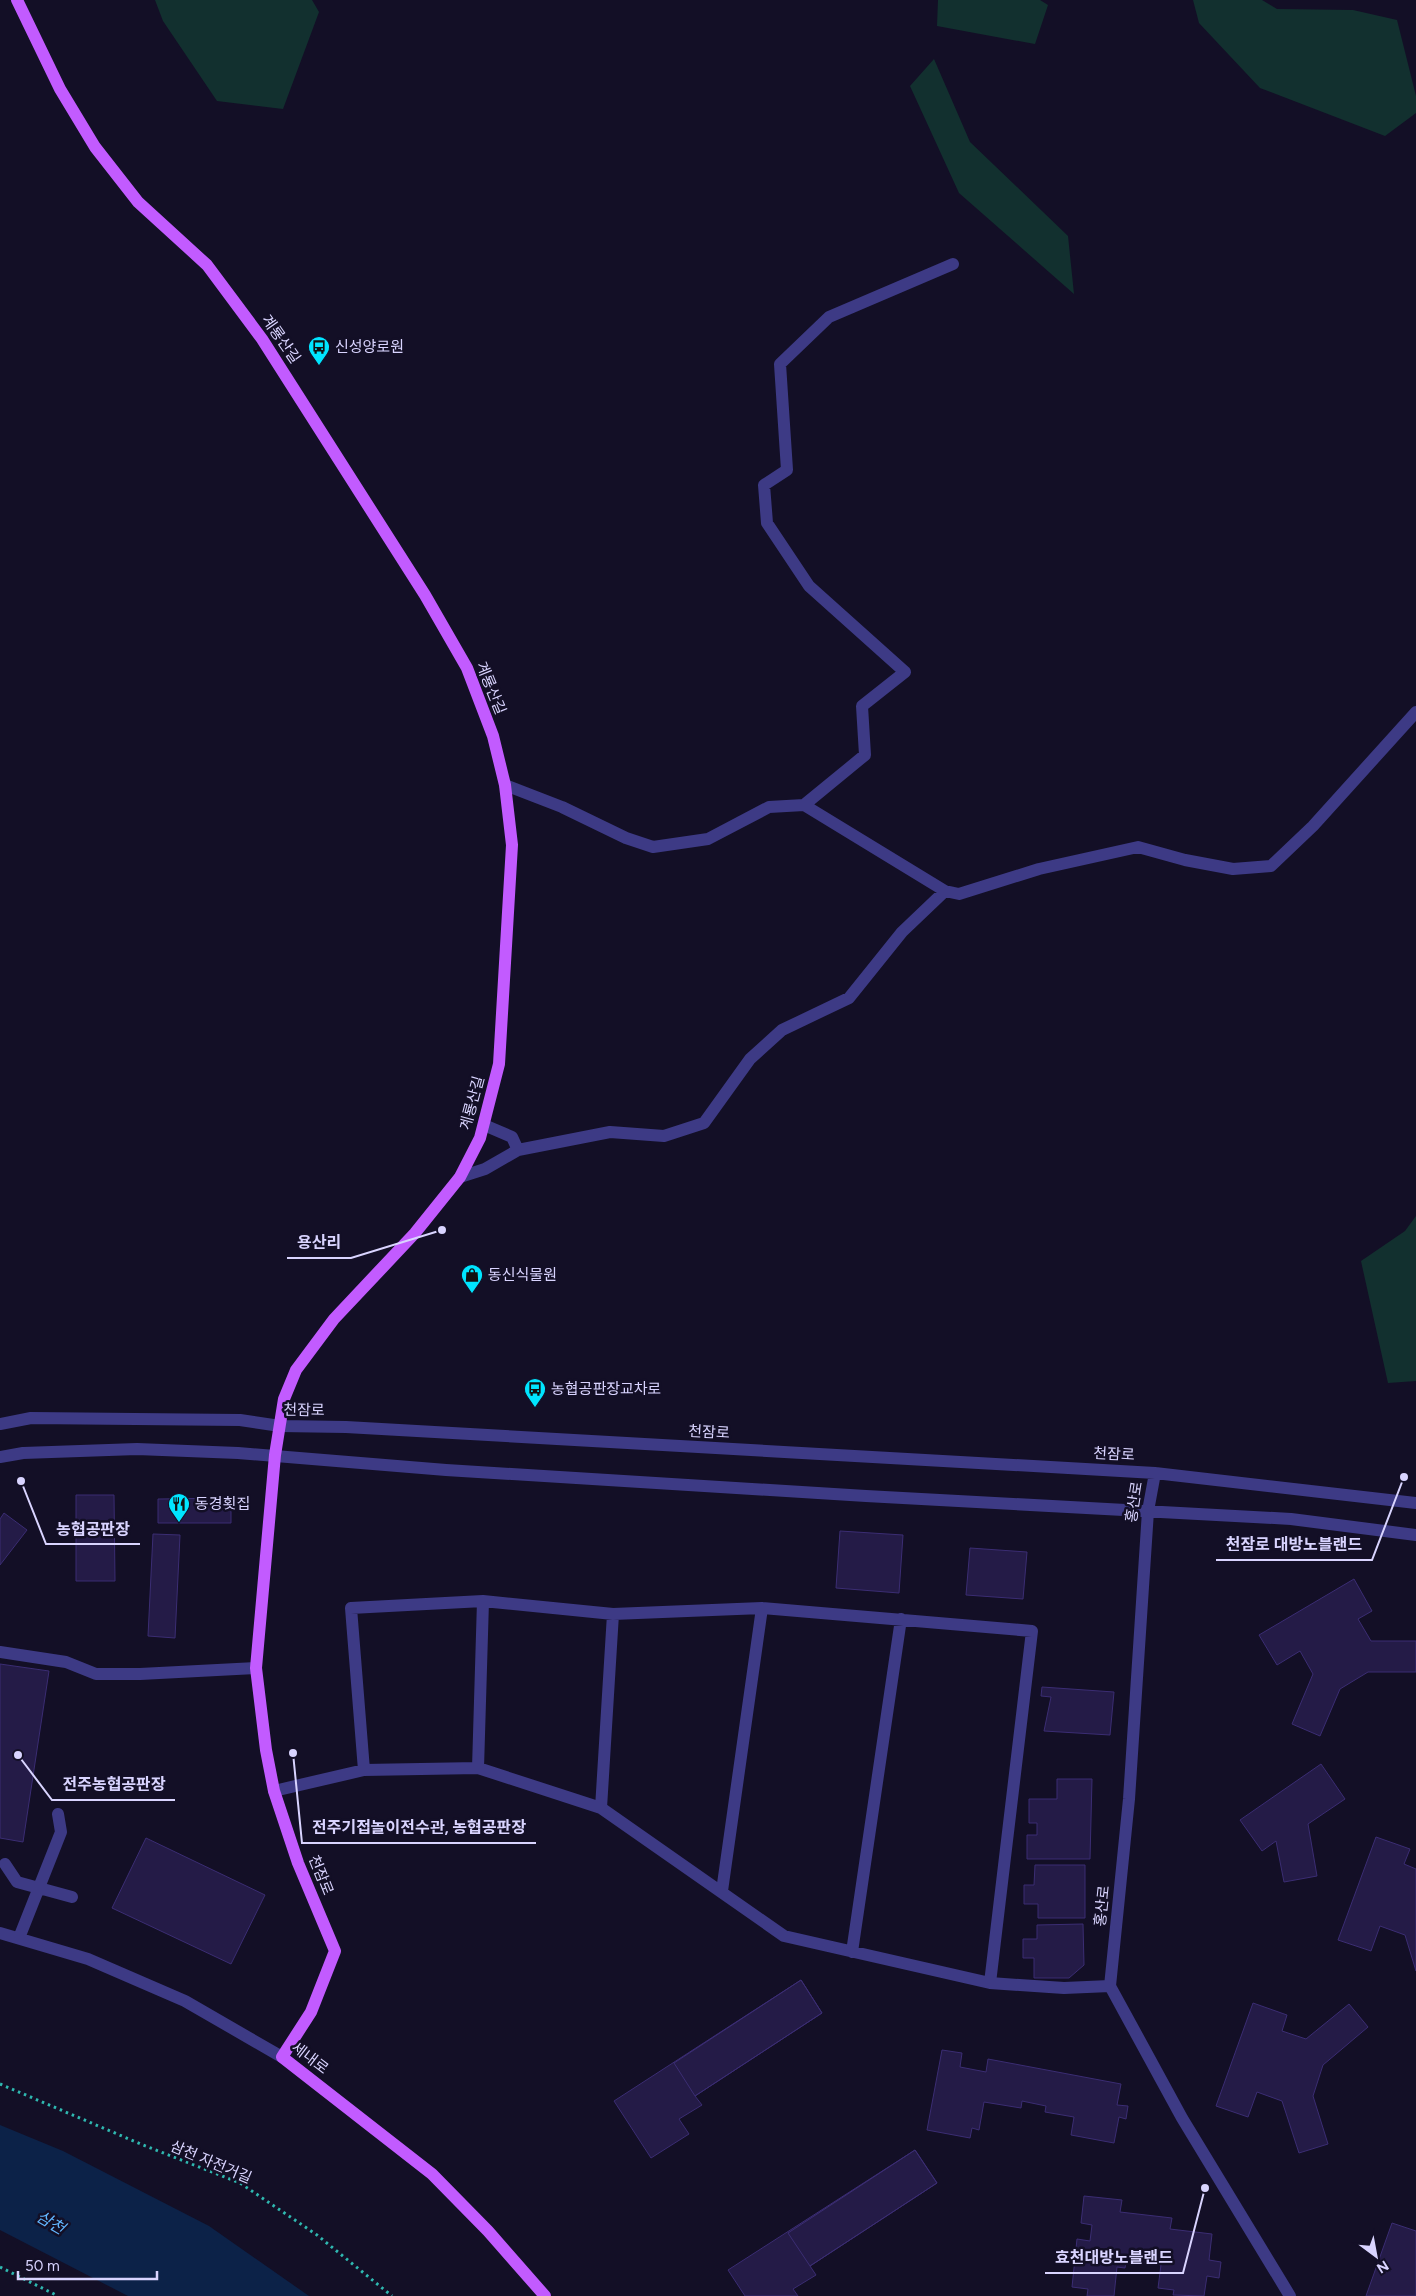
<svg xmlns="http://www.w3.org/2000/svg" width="1416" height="2296" font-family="Figtree,'Noto Sans KR',sans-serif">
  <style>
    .green { fill: #12302f }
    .water { fill: #0c2248 }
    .building { fill: #241b47; stroke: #3b2d73 }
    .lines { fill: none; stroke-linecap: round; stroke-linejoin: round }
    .path { stroke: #2fb8b0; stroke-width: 3; stroke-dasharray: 2.5 4; stroke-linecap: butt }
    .minor { stroke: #3d3a85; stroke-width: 12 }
    .major { stroke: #c25bff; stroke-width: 12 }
    .labels { text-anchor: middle; stroke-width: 5; stroke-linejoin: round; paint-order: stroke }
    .street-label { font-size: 15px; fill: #d9d4ff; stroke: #130f26 }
    .poi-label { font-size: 15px; fill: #d9d4ff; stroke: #130f26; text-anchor: start }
    .water-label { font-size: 16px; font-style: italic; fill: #62b6ff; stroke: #130f26 }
    .leader { fill: none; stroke: #d9d4ff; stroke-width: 2 }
    .callout-dot { fill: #d9d4ff; stroke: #130f26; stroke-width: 2 }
    .callout-label { font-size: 16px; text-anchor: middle; font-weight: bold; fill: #d9d4ff; stroke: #130f26; stroke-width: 5; stroke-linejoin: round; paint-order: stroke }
  </style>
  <rect width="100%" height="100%" fill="#130f26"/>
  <!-- green -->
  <path class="green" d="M155 0H312L319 12 283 109 217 101 163 21Z
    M938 0H1040L1048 5 1035 44 937 26Z
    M1193 0H1262L1277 9 1353 10 1397 20 1416 96V113L1385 136 1260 88 1199 23Z
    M934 59 970 142 1068 236 1074 294 959 193 910 86Z
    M1416 1216V1381L1388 1383 1361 1261 1405 1231Z"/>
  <!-- water -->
  <path class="water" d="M0 2125 63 2151 209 2226 309 2296H128L0 2230Z"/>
  <!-- building -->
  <path class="building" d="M76 1495H114L115 1581H76Z
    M231 1498V1523H158V1499Z
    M4 1513 27 1530 0 1565V1519Z
    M840 1531 903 1535 899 1593 836 1588Z
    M153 1534 180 1535 175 1638 148 1636Z
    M970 1548 1027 1552 1023 1599 966 1595Z
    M1354 1579 1372 1611 1358 1619 1371 1641H1416V1672H1368L1340 1689 1320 1736 1292 1724 1313 1674 1300 1651 1277 1665 1259 1635Z
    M0 1664 49 1671 23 1842 0 1838Z
    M1042 1687 1114 1692 1110 1735 1044 1731 1051 1697 1041 1696Z
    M1321 1764 1345 1799 1308 1824 1317 1876 1284 1882 1276 1841 1262 1851 1240 1820Z
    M1057 1779H1092L1090 1859H1027V1835H1037V1823H1029V1799H1057Z
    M1376 1837 1410 1849 1404 1864 1416 1869V1971L1405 1935 1380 1926 1371 1951 1338 1940Z
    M146 1838 265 1895 231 1964 112 1908Z
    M1035 1865H1085V1918H1038V1904H1024V1885H1034Z
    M1083 1924 1084 1965 1069 1978H1034V1958H1023V1939H1037V1925Z
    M801 1980 822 2013 695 2096 702 2105 679 2119 689 2134 651 2158 614 2101Z
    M801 1980 822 2013 695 2096 674 2063Z
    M1253 2003 1287 2015 1282 2031 1306 2039 1349 2004 1368 2027 1323 2065 1313 2096 1328 2144 1299 2153 1282 2101 1257 2092 1248 2117 1216 2106Z
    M942 2050 962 2053 960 2067 986 2072 988 2059 1121 2084 1117 2105 1128 2106 1126 2119 1119 2117 1114 2143 1071 2135 1074 2117 1045 2112 1046 2106 1022 2101 1021 2108 984 2102 979 2130 972 2128 970 2138 927 2130Z
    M915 2150 937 2183 810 2266 816 2275 793 2289 798 2296H745L728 2270Z
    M915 2150 937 2183 810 2266 788 2233Z
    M1084 2196 1122 2200 1120 2212 1172 2218 1170 2229 1212 2234 1209 2260 1221 2262 1219 2278 1207 2276 1204 2296 1173 2295 1174 2290 1158 2288 1161 2265 1135 2262 1136 2258 1127 2256 1125 2268 1117 2267 1114 2296H1087L1088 2289 1072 2287 1077 2239 1090 2241 1092 2225 1081 2223Z
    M1392 2223 1416 2231V2296H1366Z"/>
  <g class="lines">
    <!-- path -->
    <path class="path" d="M0 2084 143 2145 240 2183 317 2235 392 2296
      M0 2267 58 2296"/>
    <!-- minor -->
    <path class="minor" d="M505 785 562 807 626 838 653 847 708 839 769 807 804 805 945 891 959 894 1039 869 1138 847 1185 860 1233 869 1271 866 1313 826 1416 712
      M804 805 865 755 862 706 905 672 809 586 767 523 764 485 787 470 780 364 829 317 953 264
      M484 1125 512 1137 518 1150
      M460 1177 485 1169 518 1150 610 1132 664 1136 704 1123 750 1059 782 1030 849 998 902 932 945 891
      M0 1424 31 1418 240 1420 280 1426 346 1427 1155 1473 1416 1503
      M0 1457 23 1453 137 1449 238 1453 446 1470 866 1496 1291 1519 1416 1535
      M1155 1473 1148 1511 1129 1799 1110 1986 1182 2118 1290 2296
      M0 1652 66 1662 96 1674H140L256 1668
      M478 1768 483 1601
      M364 1770 351 1608 483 1601 613 1614 762 1608 1032 1631 990 1983
      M274 1791 364 1770 478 1768 601 1808 784 1936 990 1983 1064 1988 1110 1986
      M601 1808 613 1614
      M5 1864 17 1882 72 1897
      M722 1891 762 1608
      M0 1933 88 1959 185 2001 282 2057
      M19 1938 61 1832 58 1814
      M852 1952 901 1619"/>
    <!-- major -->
    <path class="major" d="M17 0 60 89 95 147 138 202 207 265 262 339 425 595 467 668 493 736 505 785 512 845 499 1064 480 1138 460 1177 415 1233 334 1319 296 1370 284 1399 275 1455 256 1668 266 1750 274 1791 298 1863 335 1951 311 2012 282 2057 432 2174 488 2231 545 2296"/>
  </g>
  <!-- icons -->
  <defs>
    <g id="bus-pin" transform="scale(1.125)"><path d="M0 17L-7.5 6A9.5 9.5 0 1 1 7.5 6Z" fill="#00e5ff" stroke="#130f26"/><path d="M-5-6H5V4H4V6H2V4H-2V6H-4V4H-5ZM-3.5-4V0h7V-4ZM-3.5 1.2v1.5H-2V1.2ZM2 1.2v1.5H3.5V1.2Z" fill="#111"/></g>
    <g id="shop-pin" transform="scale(1.125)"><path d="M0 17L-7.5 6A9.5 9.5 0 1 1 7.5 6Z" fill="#00e5ff" stroke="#130f26"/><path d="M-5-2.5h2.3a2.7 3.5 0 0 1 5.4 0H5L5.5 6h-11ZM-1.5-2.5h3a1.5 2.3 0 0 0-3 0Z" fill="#111"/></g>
    <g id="restaurant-pin" transform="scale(1.125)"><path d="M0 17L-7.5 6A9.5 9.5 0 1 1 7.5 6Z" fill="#00e5ff" stroke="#130f26"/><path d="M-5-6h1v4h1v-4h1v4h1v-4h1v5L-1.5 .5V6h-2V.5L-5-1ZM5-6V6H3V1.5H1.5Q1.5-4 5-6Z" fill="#111"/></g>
  </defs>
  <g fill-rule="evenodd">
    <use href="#bus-pin" x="319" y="347"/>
    <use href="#shop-pin" x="472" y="1275"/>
    <use href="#bus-pin" x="535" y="1389"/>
    <use href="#restaurant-pin" x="179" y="1504"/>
  </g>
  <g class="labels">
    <!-- street labels -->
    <g class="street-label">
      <text transform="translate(281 339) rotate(55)" y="5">계룡산길</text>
      <text transform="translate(491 688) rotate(68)" y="5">계룡산길</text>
      <text transform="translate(472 1103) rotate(-75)" y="5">계룡산길</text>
      <text transform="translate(304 1410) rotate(1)" y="5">천잠로</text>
      <text transform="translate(709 1432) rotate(3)" y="5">천잠로</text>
      <text transform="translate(1114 1454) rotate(3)" y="5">천잠로</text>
      <text transform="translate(1134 1502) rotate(-81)" y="5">홍산로</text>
      <text transform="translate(321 1875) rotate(68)" y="5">천잠로</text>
      <text transform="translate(1102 1906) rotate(-84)" y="5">홍산로</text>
      <text transform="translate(310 2058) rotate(37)" y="5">세내로</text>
      <text transform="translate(211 2162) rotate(23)" y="5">삼천 자전거길</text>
    </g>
    <!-- poi labels -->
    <g class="poi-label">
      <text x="335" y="352">신성양로원</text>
      <text x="488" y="1280">동신식물원</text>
      <text x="551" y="1394">농협공판장교차로</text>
      <text x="195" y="1509">동경횟집</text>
    </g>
    <!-- water labels -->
    <g class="water-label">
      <text transform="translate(51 2222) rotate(30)" y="6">삼천</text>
    </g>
  </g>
  <!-- callouts -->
  <path class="leader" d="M442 1230L351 1258H287M21 1481L46 1544H140M1404 1477L1372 1560H1216M18 1755L52 1800H175M293 1753L302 1843H536M1205 2188L1183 2273H1045"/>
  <g class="callout-dot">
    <circle cx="442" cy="1230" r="5"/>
    <circle cx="21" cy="1481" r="5"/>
    <circle cx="1404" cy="1477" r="5"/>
    <circle cx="18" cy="1755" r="5"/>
    <circle cx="293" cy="1753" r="5"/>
    <circle cx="1205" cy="2188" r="5"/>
  </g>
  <g class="callout-label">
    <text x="319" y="1248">용산리</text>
    <text x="93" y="1535">농협공판장</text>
    <text x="1294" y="1550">천잠로 대방노블랜드</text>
    <text x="114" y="1790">전주농협공판장</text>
    <text x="419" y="1833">전주기접놀이전수관, 농협공판장</text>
    <text x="1114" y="2263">효천대방노블랜드</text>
  </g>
  <!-- north arrow -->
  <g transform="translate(1376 2256) rotate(148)" stroke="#130f26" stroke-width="4" paint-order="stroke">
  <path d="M0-4L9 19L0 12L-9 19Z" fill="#d9d4ff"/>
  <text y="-8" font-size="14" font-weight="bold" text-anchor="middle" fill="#d9d4ff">N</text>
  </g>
  <!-- scale -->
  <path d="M18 2271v8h139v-8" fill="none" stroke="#d9d4ff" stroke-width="2.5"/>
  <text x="25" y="2271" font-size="15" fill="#d9d4ff" stroke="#130f26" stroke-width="4" paint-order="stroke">50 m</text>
</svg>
